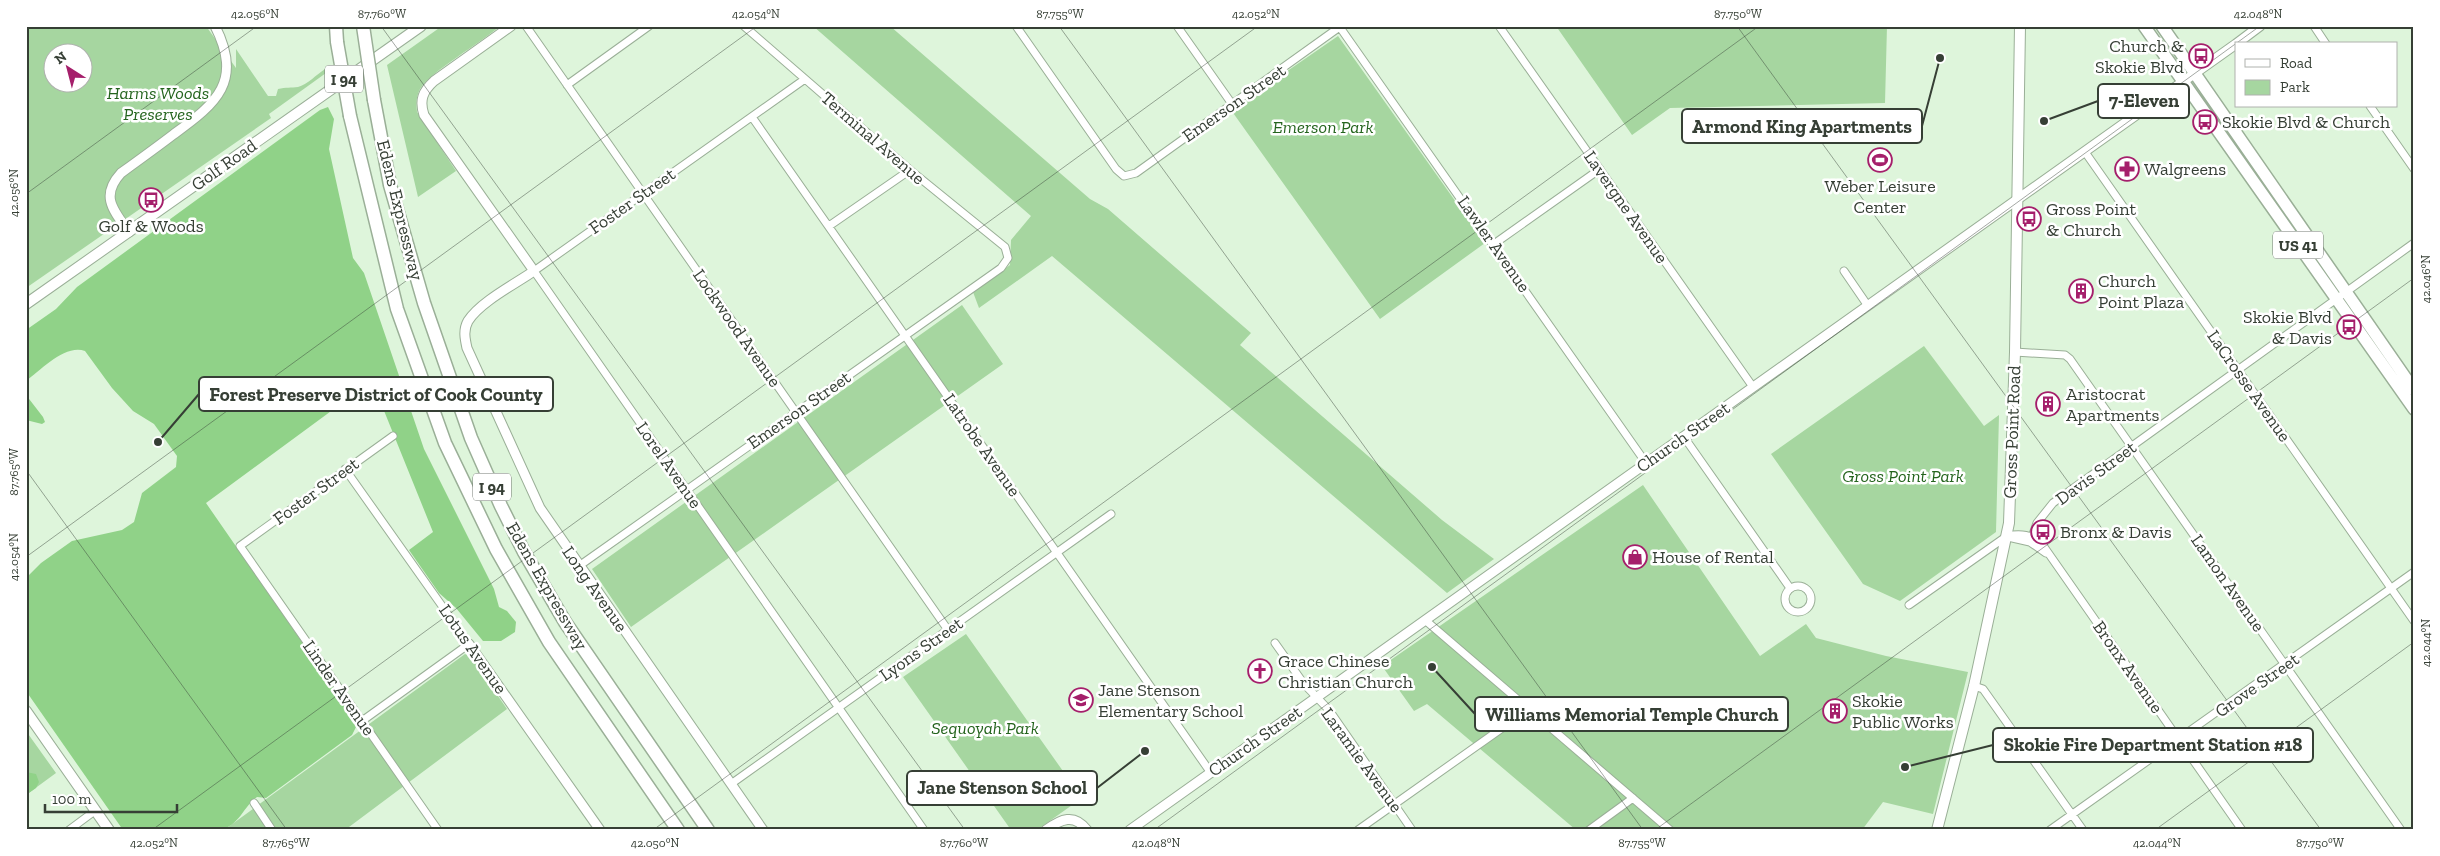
<svg xmlns="http://www.w3.org/2000/svg" width="2440" height="856" font-family="'Zilla Slab',serif">
  <style>
    .green { fill: #a6d6a0; fill-rule: evenodd }
    .forest { fill: #90d288 }
    .lines { fill: none; stroke-linecap: round; stroke-linejoin: round }
    .minor-casing { stroke: #9aaf97; stroke-width: 9 }
    .tertiary-casing { stroke: #9aaf97; stroke-width: 11 }
    .secondary-casing { stroke: #9aaf97; stroke-width: 12 }
    .primary-casing { stroke: #9aaf97; stroke-width: 14 }
    .motorway-casing { stroke: #9aaf97; stroke-width: 15 }
    .minor { stroke: #fff; stroke-width: 7 }
    .tertiary { stroke: #fff; stroke-width: 9 }
    .secondary { stroke: #fff; stroke-width: 10 }
    .primary { stroke: #fff; stroke-width: 11 }
    .motorway { stroke: #fff; stroke-width: 12 }
    .motorway-bridge-casing { stroke: #9aaf97; stroke-width: 15; stroke-linecap: butt }
    .motorway-bridge { stroke: #fff; stroke-width: 12 }
    .ticks { fill: none; stroke: #363f35; stroke-width: 1; stroke-opacity: 0.45 }
    .labels { text-anchor: middle; stroke-width: 5; stroke-linejoin: round; paint-order: stroke }
    .shield { fill: #fff; stroke: #727972; stroke-width: 1 }
    .shield-label { font-size: 16px; font-weight: bold; fill: #363f35 }
    .poi-label { font-size: 18px; fill: #363f35; stroke: #fff; text-anchor: start }
    .park-label { font-size: 18px; font-style: italic; fill: #24641d; stroke: #fff }
    .street-label { font-size: 18px; fill: #363f35; stroke: #fff }
    .leader { fill: none; stroke: #363f35; stroke-width: 2 }
    .callout-dot { fill: #363f35; stroke: #fff; stroke-width: 2 }
    .callout { fill: #fff; stroke: #363f35; stroke-width: 2 }
    .callout-label { font-size: 19px; text-anchor: middle; font-weight: bold; fill: #363f35 }
    .neatline { fill: none; stroke: #363f35; stroke-width: 2 }
    .ticks-label { font-size: 12px; text-anchor: middle; fill: #363f35 }
  </style>
  <rect width="100%" height="100%" fill="#def5db"/>
  <!-- green -->
  <path class="green" d="M26 26H206L236 68V49L268 96H276L278 89C286 87 291 88 298 87 307 85 317 74 325 69L326 73 269 114 271 118 26 288ZM52 52H82V82H52Z
    M442 26H500C481 43 431 71 420 89 416 97 416 103 417 112L456 171 418 197 387 65Z
    M813 26H890L1090 199 1108 209 1251 333 1240 345 1442 520 1494 559 1447 593 1052 256 979 308 973 292 1010 265 1011 240 1031 216Z
    M1556 26H1887L1885 103 1670 108 1632 135Z
    M1338 36 1485 243 1380 319 1231 110Z
    M962 305 1003 364 631 627 592 569Z
    M1924 346 1984 426 1999 415 1996 532 1900 601 1863 584 1771 454Z
    M1643 485 1760 656 1806 624 1816 638 1886 656 1968 672 1933 814 1883 802 1862 830H1576L1427 704 1414 711 1382 666Z
    M966 634 1082 798 1037 830H1011L903 677Z
    M465 654 471 657 507 709 345 830H224Z
    M26 731 56 773 26 795Z"/>
  <!-- forest -->
  <path class="forest" d="M328 107 334 119 329 149 353 258 364 273 424 449 494 589 499 607 507 611 516 622 515 632 501 641H483L456 608 439 593 409 550 433 532 372 381 206 503 358 723 352 735 266 798 257 797C244 806 241 822 224 829 215 833 139 830 123 830L26 691V578L41 563 72 541 122 530 134 522 142 493 176 467 177 456 154 424 133 411 112 388 85 351C65 344 41 370 26 381V330L56 309 77 287 320 110Z
    M26 395 43 417 45 422 42 424 26 420Z
    M26 772 36 774 39 782 36 788 26 795Z"/>
  <g class="lines">
    <!-- minor casing -->
    <g class="minor-casing">
      <path id="minor" d="M526 26 948 630
        M1016 26 1116 169 1124 176 1136 173 1341 26
        M1177 26 1232 104
        M1339 26 1646 463
        M1499 26 1753 387
        M2314 26 2326 44
        M805 79 534 271 924 830
        M567 85 649 26
        M2370 106 2414 169
        M752 117 1211 773
        M2085 152 2414 621
        M829 226 910 170
        M1494 244 1600 169
        M1844 271 1868 306
        M2015 352 2065 355 2070 359 2401 830
        M393 436 240 546 438 830
        M1684 437 1790 588
        M345 469 469 644 362 721
        M2008 537 2030 542 2046 553
        M2032 537 2037 523 2053 503 2414 243
        M579 566 1001 268 1008 258 1005 247 910 170 744 26
        M1785 599a13 13 0 1 1 26 0a13 13 0 1 1-26 0Z
        M1909 605 2007 536C2022 533 2030 535 2042 544L2242 830
        M1425 620 1670 830
        M1275 643 1304 684 1329 710 1412 830
        M1974 686 1983 689 2083 830
        M731 784 1111 514
        M254 803 272 830
        M69 830 96 810
        M1358 830 1529 709
        M1589 830 1633 798
        M2050 830 2414 572"/>
    </g>
    <!-- tertiary casing -->
    <g class="tertiary-casing">
      <path id="tertiary" d="M511 26 434 81C423 91 419 100 424 115L534 271C515 284 480 302 468 321 463 330 465 339 467 348L540 508 763 830
        M2236 44 2260 26
        M129 232C113 210 100 196 121 173 139 160 157 147 174 134 217 103 243 81 215 26
        M469 644 600 830
        M1046 830C1061 819 1074 813 1087 830
        M1130 830 2236 44"/>
    </g>
    <!-- secondary casing -->
    <g class="secondary-casing">
      <path id="secondary" d="M26 304 421 26
        M26 711 109 830
        M1937 830 1974 686 2009 523 2015 352 2020 26"/>
    </g>
    <!-- primary casing -->
    <g class="primary-casing">
      <path id="primary" d="M2144 26 2414 409
        M2162 26 2414 390"/>
    </g>
    <!-- motorway casing -->
    <g class="motorway-casing">
      <path id="motorway" d="M336 26 337 42
        M374 100 390 185 424 303 471 438 501 506 524 552 565 622 708 830
        M350 116 397 309 445 443 496 549 549 642 678 830"/>
    </g>
    <!-- minor -->
    <use href="#minor" class="minor"/>
    <!-- tertiary -->
    <use href="#tertiary" class="tertiary"/>
    <!-- secondary -->
    <use href="#secondary" class="secondary"/>
    <!-- primary -->
    <use href="#primary" class="primary"/>
    <!-- motorway -->
    <use href="#motorway" class="motorway"/>
    <!-- motorway-bridge casing -->
    <g class="motorway-bridge-casing">
      <path id="motorway-bridge" d="M363 26 374 100
        M337 42 350 116"/>
    </g>
    <!-- motorway-bridge -->
    <use href="#motorway-bridge" class="motorway-bridge"/>
  </g>
  <!-- ticks -->
  <path class="ticks" d="M381 26 965 830M1059 26 1643 830M1737 26 2321 830M26 194 257 26M26 470 287 830M26 557 757 26M152 830 1258 26M653 830 1759 26M1154 830 2260 26M1655 830 2414 278M2155 830 2414 642"/>
  <!-- icons -->
  <defs>
    <g id="bus-ring" transform="scale(1.25)"><circle r="9.5" fill="#fff" stroke="#a51f6b" stroke-width="1.5"/><path d="M-5-6H5V4H4V6H2V4H-2V6H-4V4H-5ZM-3.5-4V0h7V-4ZM-3.5 1.2v1.5H-2V1.2ZM2 1.2v1.5H3.5V1.2Z" fill="#a51f6b"/></g>
    <g id="stadium-ring" transform="scale(1.25)"><circle r="9.5" fill="#fff" stroke="#a51f6b" stroke-width="1.5"/><path d="M0-5a6.5 5 0 1 0 0 10a6.5 5 0 1 0 0-10ZM-3.5-1.8h7v3.6h-7Z" fill="#a51f6b"/></g>
    <g id="pharmacy-ring" transform="scale(1.25)"><circle r="9.5" fill="#fff" stroke="#a51f6b" stroke-width="1.5"/><path d="M-2-6h4v4h4v4h-4v4h-4v-4h-4v-4h4Z" fill="#a51f6b"/></g>
    <g id="building-ring" transform="scale(1.25)"><circle r="9.5" fill="#fff" stroke="#a51f6b" stroke-width="1.5"/><path d="M-4-6H4V6H1V3H-1V6H-4ZM-2.5-4.3h1.7v1.8h-1.7ZM.8-4.3h1.7v1.8H.8ZM-2.5-1h1.7V.8h-1.7ZM.8-1h1.7V.8H.8Z" fill="#a51f6b"/></g>
    <g id="shop-ring" transform="scale(1.25)"><circle r="9.5" fill="#fff" stroke="#a51f6b" stroke-width="1.5"/><path d="M-5-2.5h2.3a2.7 3.5 0 0 1 5.4 0H5L5.5 6h-11ZM-1.5-2.5h3a1.5 2.3 0 0 0-3 0Z" fill="#a51f6b"/></g>
    <g id="church-ring" transform="scale(1.25)"><circle r="9.5" fill="#fff" stroke="#a51f6b" stroke-width="1.5"/><path d="M-1.2-6h2.4v3.5h3.3v2.4h-3.3V6h-2.4V-.1h-3.3v-2.4h3.3Z" fill="#a51f6b"/></g>
    <g id="school-ring" transform="scale(1.25)"><circle r="9.5" fill="#fff" stroke="#a51f6b" stroke-width="1.5"/><path d="M0-5L7-2L0 1L-7-2ZM-4 1L0 2.5L4 1V4Q0 6-4 4Z" fill="#a51f6b"/></g>
  </defs>
  <g fill-rule="evenodd">
    <use href="#bus-ring" x="2201" y="56"/>
    <use href="#bus-ring" x="2205" y="122"/>
    <use href="#stadium-ring" x="1880" y="160"/>
    <use href="#pharmacy-ring" x="2127" y="169"/>
    <use href="#bus-ring" x="151" y="200"/>
    <use href="#bus-ring" x="2029" y="219"/>
    <use href="#building-ring" x="2081" y="291"/>
    <use href="#bus-ring" x="2349" y="327"/>
    <use href="#building-ring" x="2048" y="404"/>
    <use href="#bus-ring" x="2043" y="532"/>
    <use href="#shop-ring" x="1635" y="557"/>
    <use href="#church-ring" x="1260" y="671"/>
    <use href="#school-ring" x="1081" y="700"/>
    <use href="#building-ring" x="1835" y="711"/>
  </g>
  <g class="labels">
    <!-- shield labels -->
    <g class="shield">
      <rect x="325" y="65.5" width="38" height="27" rx="4"/>
      <rect x="2273" y="231.5" width="50" height="27" rx="4"/>
      <rect x="473" y="473.5" width="38" height="27" rx="4"/>
    </g>
    <g class="shield-label">
      <text x="344" y="85">I 94</text>
      <text x="2298" y="251">US 41</text>
      <text x="492" y="493">I 94</text>
    </g>
    <!-- poi labels -->
    <g class="poi-label">
      <text x="2184" y="52" text-anchor="end">Church &amp;<tspan x="2184" dy="21">Skokie Blvd</tspan></text>
      <text x="2222" y="128">Skokie Blvd &amp; Church</text>
      <text x="2144" y="175">Walgreens</text>
      <text x="1880" y="192" text-anchor="middle">Weber Leisure<tspan x="1880" dy="21">Center</tspan></text>
      <text x="2046" y="215">Gross Point<tspan x="2046" dy="21">&amp; Church</tspan></text>
      <text x="151" y="232" text-anchor="middle">Golf &amp; Woods</text>
      <text x="2098" y="287">Church<tspan x="2098" dy="21">Point Plaza</tspan></text>
      <text x="2332" y="323" text-anchor="end">Skokie Blvd<tspan x="2332" dy="21">&amp; Davis</tspan></text>
      <text x="2066" y="400">Aristocrat<tspan x="2066" dy="21">Apartments</tspan></text>
      <text x="2060" y="538">Bronx &amp; Davis</text>
      <text x="1652" y="563">House of Rental</text>
      <text x="1278" y="667">Grace Chinese<tspan x="1278" dy="21">Christian Church</tspan></text>
      <text x="1098" y="696">Jane Stenson<tspan x="1098" dy="21">Elementary School</tspan></text>
      <text x="1852" y="707">Skokie<tspan x="1852" dy="21">Public Works</tspan></text>
    </g>
    <!-- park labels -->
    <g class="park-label">
      <text x="158" y="99">Harms Woods<tspan x="158" dy="21">Preserves</tspan></text>
      <text x="1323" y="133">Emerson Park</text>
      <text x="1903" y="482">Gross Point Park</text>
      <text x="985" y="734">Sequoyah Park</text>
    </g>
    <!-- street labels -->
    <g class="street-label">
      <text transform="translate(1234 103) rotate(-35)" y="6">Emerson Street</text>
      <text transform="translate(873 138) rotate(41)" y="6">Terminal Avenue</text>
      <text transform="translate(224 165) rotate(-35)" y="6">Golf Road</text>
      <text transform="translate(632 201) rotate(-35)" y="6">Foster Street</text>
      <text transform="translate(1626 207) rotate(55)" y="6">Lavergne Avenue</text>
      <text transform="translate(400 210) rotate(76)" y="6">Edens Expressway</text>
      <text transform="translate(1494 244) rotate(55)" y="6">Lawler Avenue</text>
      <text transform="translate(737 328) rotate(55)" y="6">Lockwood Avenue</text>
      <text transform="translate(2249 386) rotate(55)" y="6">LaCrosse Avenue</text>
      <text transform="translate(799 410) rotate(-35)" y="6">Emerson Street</text>
      <text transform="translate(2012 432) rotate(-88)" y="6">Gross Point Road</text>
      <text transform="translate(1683 437) rotate(-35)" y="6">Church Street</text>
      <text transform="translate(982 445) rotate(55)" y="6">Latrobe Avenue</text>
      <text transform="translate(669 465) rotate(55)" y="6">Lorel Avenue</text>
      <text transform="translate(2096 473) rotate(-36)" y="6">Davis Street</text>
      <text transform="translate(316 491) rotate(-36)" y="6">Foster Street</text>
      <text transform="translate(2228 583) rotate(55)" y="6">Lamon Avenue</text>
      <text transform="translate(547 586) rotate(60)" y="6">Edens Expressway</text>
      <text transform="translate(595 589) rotate(55)" y="6">Long Avenue</text>
      <text transform="translate(473 649) rotate(55)" y="6">Lotus Avenue</text>
      <text transform="translate(921 649) rotate(-35)" y="6">Lyons Street</text>
      <text transform="translate(2128 667) rotate(55)" y="6">Bronx Avenue</text>
      <text transform="translate(2257 685) rotate(-35)" y="6">Grove Street</text>
      <text transform="translate(339 688) rotate(55)" y="6">Linder Avenue</text>
      <text transform="translate(1255 741) rotate(-35)" y="6">Church Street</text>
      <text transform="translate(1362 760) rotate(54)" y="6">Laramie Avenue</text>
    </g>
  </g>
  <!-- callouts -->
  <path class="leader" d="M2044 121L2098 101M1940 58L1922 126M158 442L199 394M1432 667L1475 714M1905 767L1993 745M1145 751L1097 788"/>
  <g class="callout-dot">
    <circle cx="2044" cy="121" r="5"/>
    <circle cx="1940" cy="58" r="5"/>
    <circle cx="158" cy="442" r="5"/>
    <circle cx="1432" cy="667" r="5"/>
    <circle cx="1905" cy="767" r="5"/>
    <circle cx="1145" cy="751" r="5"/>
  </g>
  <g class="callout">
    <rect x="2098" y="84" width="91" height="34" rx="5"/>
    <rect x="1682" y="109" width="240" height="34" rx="5"/>
    <rect x="199" y="377" width="354" height="34" rx="5"/>
    <rect x="1475" y="697" width="313" height="34" rx="5"/>
    <rect x="1993" y="728" width="320" height="34" rx="5"/>
    <rect x="907" y="771" width="190" height="34" rx="5"/>
  </g>
  <g class="callout-label">
    <text x="2144" y="107">7-Eleven</text>
    <text x="1802" y="133">Armond King Apartments</text>
    <text x="376" y="401">Forest Preserve District of Cook County</text>
    <text x="1632" y="721">Williams Memorial Temple Church</text>
    <text x="2153" y="751">Skokie Fire Department Station #18</text>
    <text x="1002" y="794">Jane Stenson School</text>
  </g>
  <!-- border -->
  <rect width="2440" height="856" fill="none" stroke="#ffffff" stroke-width="55"/>
  <!-- legend -->
  <rect x="2235" y="42" width="162" height="65" fill="#ffffff" stroke="#afb2ae"/>
  <rect x="2245" y="59" width="25" height="8" fill="#ffffff" stroke="#afb2ae"/>
  <text x="2280" y="68" font-size="15" fill="#363f35">Road</text>
  <rect x="2245" y="80" width="25" height="15" fill="#a6d6a0" stroke="#afb2ae"/>
  <text x="2280" y="92" font-size="15" fill="#363f35">Park</text>
  <!-- north arrow -->
  <g transform="translate(68 68) rotate(324)"><circle r="24" fill="#ffffff" stroke="#afb2ae"/>
  <path d="M0-4L9 19L0 12L-9 19Z" fill="#a51f6b"/>
  <text y="-8" font-size="14" font-weight="bold" text-anchor="middle" fill="#363f35">N</text>
  </g>
  <!-- scale -->
  <path d="M45 804v8h132v-8" fill="none" stroke="#363f35" stroke-width="2.5"/>
  <text x="52" y="804" font-size="15" fill="#363f35" stroke="#ffffff" stroke-width="4" paint-order="stroke">100 m</text>
  <rect x="28" y="28" width="2384" height="800" class="neatline"/>
  <g class="ticks-label">
    <text x="255" y="18">42.056°N</text>
    <text x="382" y="18">87.760°W</text>
    <text x="756" y="18">42.054°N</text>
    <text x="1060" y="18">87.755°W</text>
    <text x="1256" y="18">42.052°N</text>
    <text x="1738" y="18">87.750°W</text>
    <text x="2258" y="18">42.048°N</text>
    <text transform="translate(14 193) rotate(-90)" y="4">42.056°N</text>
    <text transform="translate(2426 279) rotate(-90)" y="4">42.046°N</text>
    <text transform="translate(14 472) rotate(-90)" y="4">87.765°W</text>
    <text transform="translate(14 557) rotate(-90)" y="4">42.054°N</text>
    <text transform="translate(2426 643) rotate(-90)" y="4">42.044°N</text>
    <text x="154" y="847">42.052°N</text>
    <text x="286" y="847">87.765°W</text>
    <text x="655" y="847">42.050°N</text>
    <text x="964" y="847">87.760°W</text>
    <text x="1156" y="847">42.048°N</text>
    <text x="1642" y="847">87.755°W</text>
    <text x="2157" y="847">42.044°N</text>
    <text x="2320" y="847">87.750°W</text>
  </g>
</svg>
